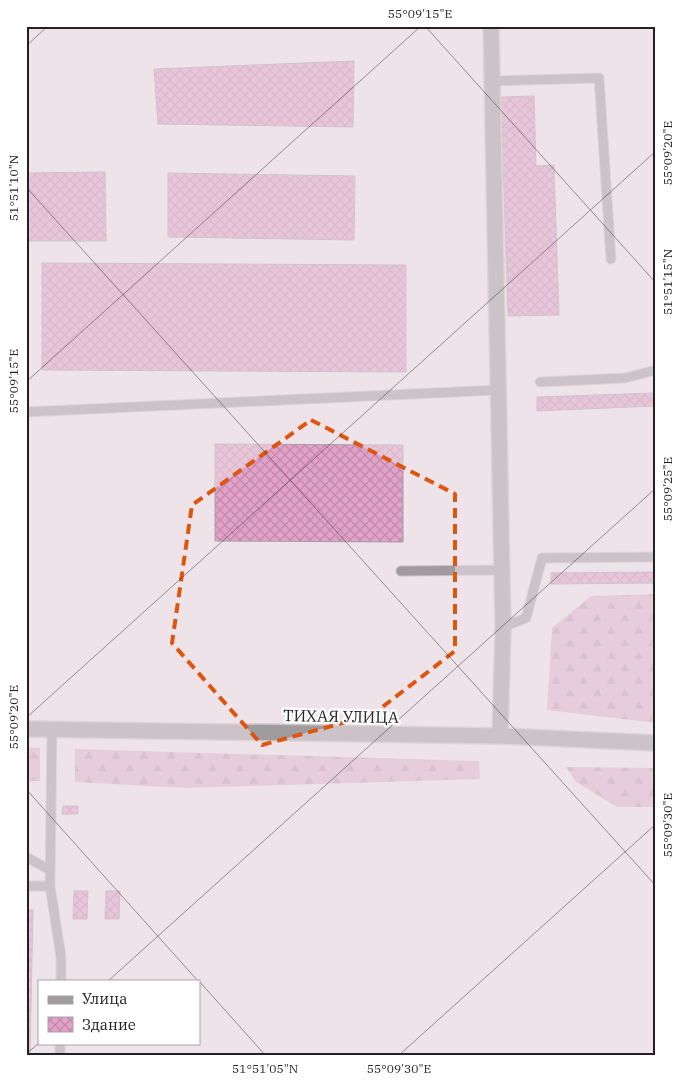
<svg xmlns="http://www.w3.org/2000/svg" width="682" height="1082" font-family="'IBM Plex Serif',serif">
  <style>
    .forest { fill: url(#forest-firs) }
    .building { fill: url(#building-cross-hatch); stroke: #a99ea4 }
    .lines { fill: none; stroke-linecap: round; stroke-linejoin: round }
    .lane-casing { stroke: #cac0c5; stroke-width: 11 }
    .street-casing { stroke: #cac0c5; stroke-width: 18 }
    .lane { stroke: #a09b9e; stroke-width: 9 }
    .street { stroke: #a09b9e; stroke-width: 15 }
    .marked { fill: none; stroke: #de560d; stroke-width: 4; stroke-dasharray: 10 6; stroke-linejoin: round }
    .ticks { fill: none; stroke: #252123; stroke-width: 1; stroke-opacity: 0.45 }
    .labels { text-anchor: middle; stroke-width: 4.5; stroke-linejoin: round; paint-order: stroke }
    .street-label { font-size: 16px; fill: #252123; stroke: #fff }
    .neatline { fill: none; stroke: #252123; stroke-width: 2 }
    .ticks-label { font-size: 12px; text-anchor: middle; fill: #252123 }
  </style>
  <defs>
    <pattern id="forest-firs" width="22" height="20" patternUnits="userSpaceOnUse" patternTransform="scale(1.25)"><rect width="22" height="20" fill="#ddb1cb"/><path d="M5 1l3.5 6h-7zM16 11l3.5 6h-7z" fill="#be98ae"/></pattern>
    <pattern id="building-cross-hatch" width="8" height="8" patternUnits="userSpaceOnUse" patternTransform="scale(1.25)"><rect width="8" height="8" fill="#e1a1c8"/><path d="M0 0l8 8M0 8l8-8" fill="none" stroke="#c18aac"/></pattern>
  </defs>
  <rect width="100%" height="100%" fill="#eee3e9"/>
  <!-- forest -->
  <path class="forest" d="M656 594V723L547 710 552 628 591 596Z
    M26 747 40 748V781H26Z
    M75 749 479 761 480 779 185 788 75 782Z
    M566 767 656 768V807H617L576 782Z"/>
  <!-- building -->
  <path class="building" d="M354 61 353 127 158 124 154 69Z
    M534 96 536 166 554 165 559 315 508 316 501 97Z
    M105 172 106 241H26V173Z
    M168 173 355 176 354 240 168 237Z
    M42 263 406 265V372L42 370Z
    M656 393V406L537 411V397Z
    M215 444 403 445V542L215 541Z
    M656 572V583L551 584V573Z
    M63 806H78V814H62Z
    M74 891H88L87 919H73Z
    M106 891H120L119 919H105Z
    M26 910H33L30 1056H26Z"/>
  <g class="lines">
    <!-- lane casing -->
    <g class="lane-casing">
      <path id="lane" d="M492 81 599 78 611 259
        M540 382 625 378 656 370
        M26 412 498 390
        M401 571 502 570
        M503 627 526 618 542 558 656 557
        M26 857 50 870
        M26 886H50L52 729
        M50 886 61 957V981
        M60 1056V1043"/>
    </g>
    <!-- street casing -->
    <g class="street-casing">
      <path id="street" d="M491 26 503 627 500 736
        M26 729 500 736 656 743"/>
    </g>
    <!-- lane -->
    <use href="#lane" class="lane"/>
    <!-- street -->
    <use href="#street" class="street"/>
  </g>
  <!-- marked area -->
  <path d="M0 0H682V1082H0ZM311 420 455 494V651L372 715 262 745 172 643 192 505Z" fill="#eee3e9" fill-opacity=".55" fill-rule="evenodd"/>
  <path class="marked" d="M311 420 455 494V651L372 715 262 745 172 643 192 505Z"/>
  <!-- ticks -->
  <path class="ticks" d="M425 26 656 283M26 46 48 26M26 187 656 886M26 382 421 26M26 718 656 151M26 789 198 981M108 981 656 488M199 981 266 1056M26 1054 39 1043M398 1056 656 824"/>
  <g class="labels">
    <!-- street labels -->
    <g class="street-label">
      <text transform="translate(341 716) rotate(1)" y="6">ТИХАЯ УЛИЦА</text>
    </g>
  </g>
  <!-- border -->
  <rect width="682" height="1082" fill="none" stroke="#ffffff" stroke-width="55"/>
  <!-- legend -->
  <rect x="38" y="980" width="162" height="65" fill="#ffffff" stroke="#a8a6a7"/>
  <rect x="48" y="996" width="25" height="8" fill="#a09b9e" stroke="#a8a6a7"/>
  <text x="82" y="1004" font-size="15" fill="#252123">Улица</text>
  <rect x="48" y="1017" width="25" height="15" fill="url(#building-cross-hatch)" stroke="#a8a6a7"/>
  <text x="82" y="1030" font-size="15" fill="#252123">Здание</text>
  <rect x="28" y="28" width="626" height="1026" class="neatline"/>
  <g class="ticks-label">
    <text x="420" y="18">55°09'15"E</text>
    <text transform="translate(668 153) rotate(-90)" y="4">55°09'20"E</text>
    <text transform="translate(14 188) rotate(-90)" y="4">51°51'10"N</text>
    <text transform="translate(668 282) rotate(-90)" y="4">51°51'15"N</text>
    <text transform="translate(14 381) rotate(-90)" y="4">55°09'15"E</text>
    <text transform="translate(668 489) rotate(-90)" y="4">55°09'25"E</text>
    <text transform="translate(14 717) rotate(-90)" y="4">55°09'20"E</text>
    <text transform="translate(668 825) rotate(-90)" y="4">55°09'30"E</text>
    <text x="265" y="1073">51°51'05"N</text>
    <text x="399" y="1073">55°09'30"E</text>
  </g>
</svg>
